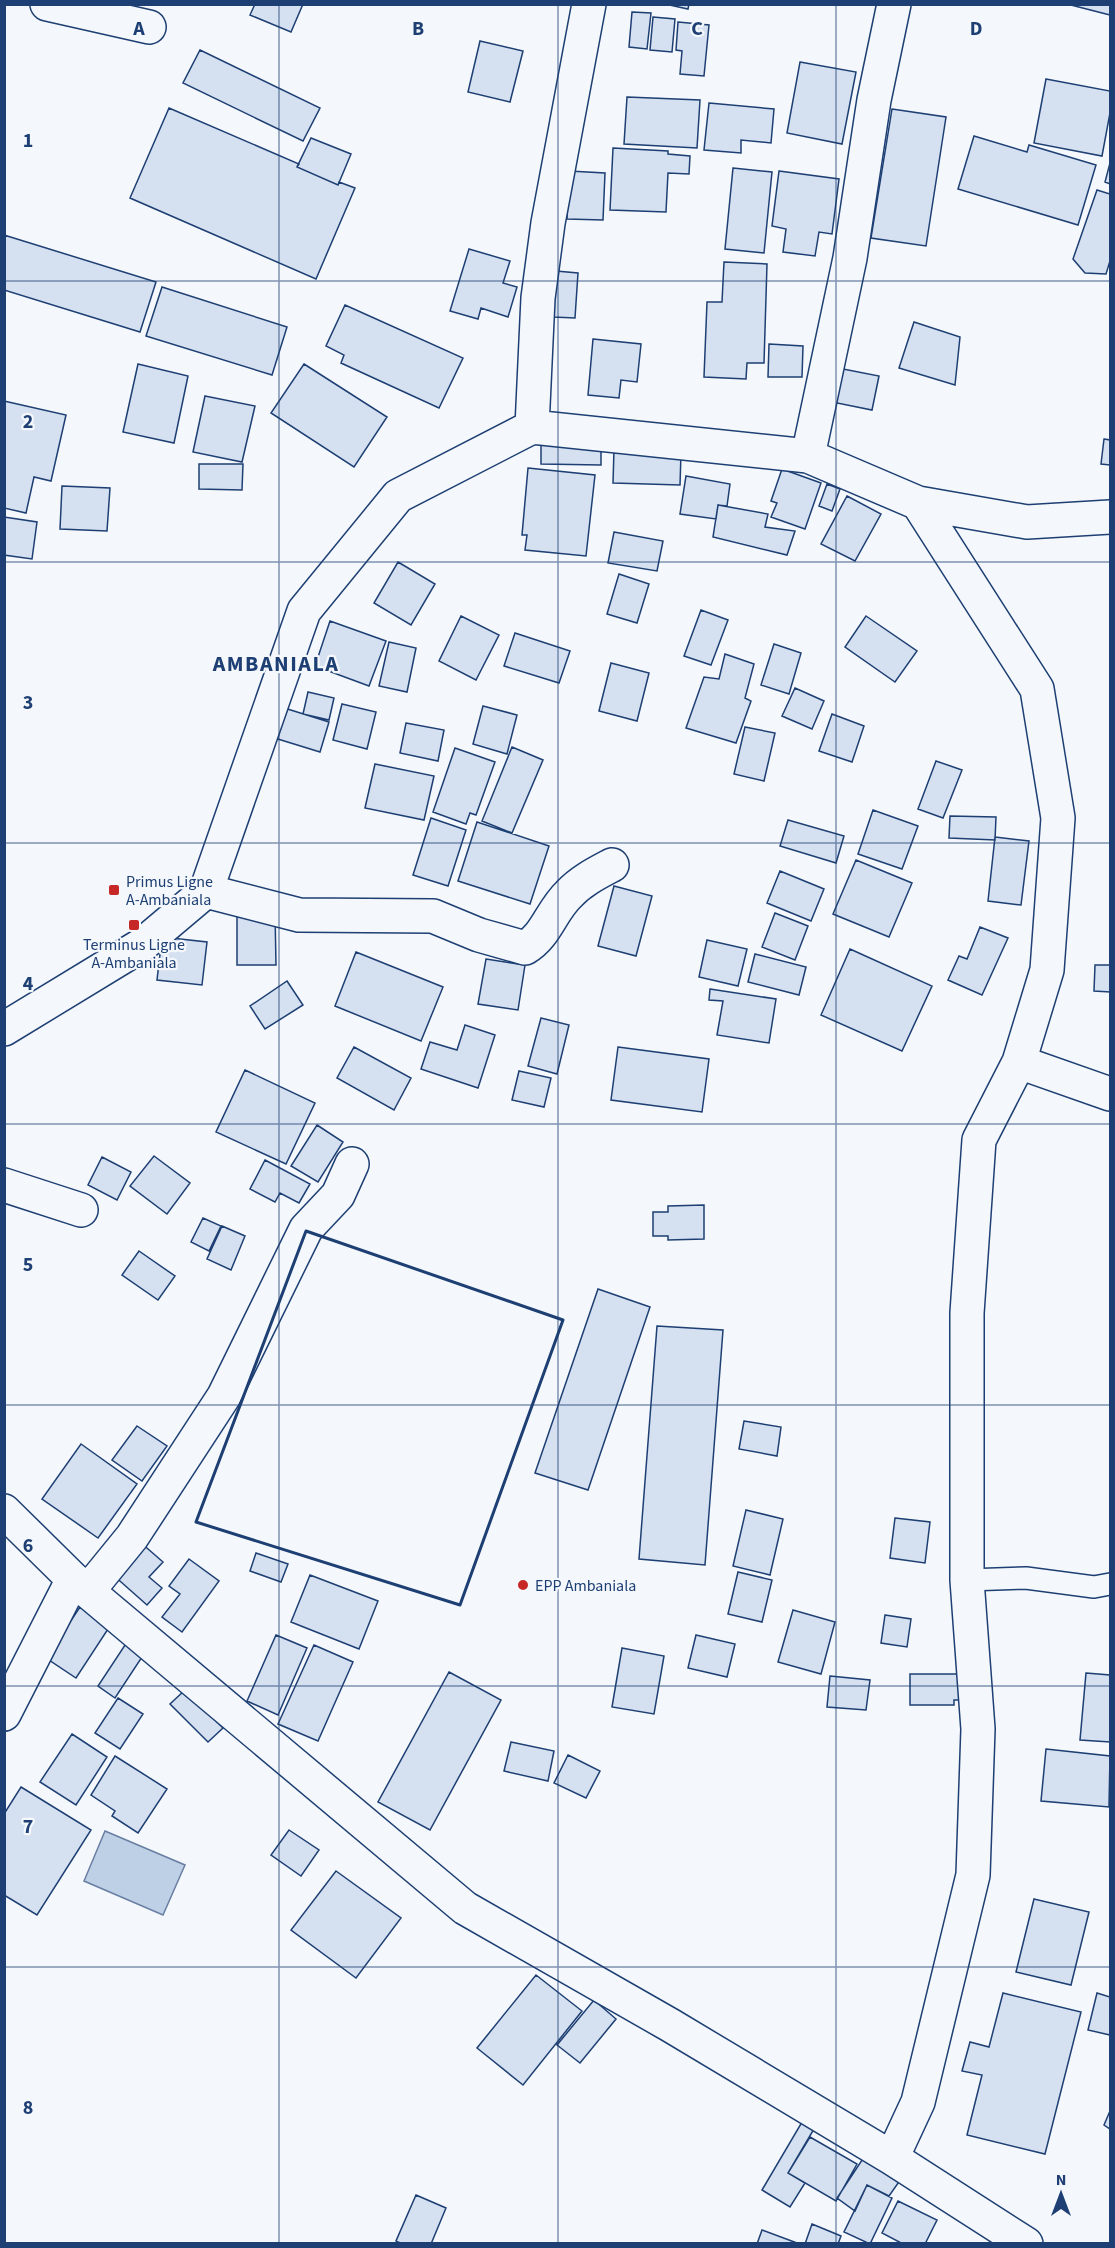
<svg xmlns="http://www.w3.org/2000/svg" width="1115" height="2248" font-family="'Source Sans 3',sans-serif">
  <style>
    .water { fill: #bed0e5; stroke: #687fa3; stroke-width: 1.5 }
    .building { fill: #d5e0f0; stroke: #1d3f73; stroke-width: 1.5 }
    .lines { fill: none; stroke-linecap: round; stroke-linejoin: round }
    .service-casing { stroke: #1d3f73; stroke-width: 24 }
    .minor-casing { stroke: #1d3f73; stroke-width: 36 }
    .service { stroke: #f4f7fb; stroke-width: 21 }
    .minor { stroke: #f4f7fb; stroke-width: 33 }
    .wall { stroke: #1d3f73; stroke-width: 3 }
    .grid { fill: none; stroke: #1d3f73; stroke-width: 1.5; stroke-opacity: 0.55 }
    .poi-dot { fill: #c62828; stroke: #f4f7fb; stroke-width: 2 }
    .labels { text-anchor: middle; stroke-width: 4.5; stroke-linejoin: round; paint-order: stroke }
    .poi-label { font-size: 16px; fill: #1d3f73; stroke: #f4f7fb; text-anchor: start }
    .district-label { font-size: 22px; font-weight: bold; letter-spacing: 1.5px; fill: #1d3f73; stroke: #f4f7fb }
    .grid-label { font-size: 20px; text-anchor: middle; font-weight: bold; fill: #1d3f73; stroke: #f4f7fb; stroke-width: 4.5; stroke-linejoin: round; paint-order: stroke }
  </style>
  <rect width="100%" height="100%" fill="#f4f7fb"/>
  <!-- water -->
  <path class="water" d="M105 1831 185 1865 163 1915 84 1881Z"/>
  <!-- building -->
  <path class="building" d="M255 4H303L291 32 250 15Z
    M665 4H689L688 9Z
    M1067 4H1110V15Z
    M632 12 651 13 647 49 629 47Z
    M653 17 675 19 672 52 650 50Z
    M678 22 709 25 704 76 680 74 682 51 676 50Z
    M480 41 523 51 510 102 468 92Z
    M200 50 320 108 303 141 183 83Z
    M800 62 856 72 842 144 787 133Z
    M1046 79 1110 91V113L1102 156 1034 143Z
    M627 97 700 100 697 148 624 144Z
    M709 103 774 109 771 143 741 140V153L704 150Z
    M169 108 299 164 297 167 338 185 339 182 355 188 316 279 130 198Z
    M892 109 946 117 926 246 871 238Z
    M974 136 1027 152 1029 145 1096 165 1078 225 958 189Z
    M311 138 351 154 338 185 297 167Z
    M613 148 668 151V154L690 156 689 174 668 173 666 212 610 210Z
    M1110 163V184L1105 182Z
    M733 168 772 172 764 253 725 249Z
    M569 171 605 173 603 220 567 219Z
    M779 171 839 179 832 234 819 232 815 256 783 252 786 229 772 226Z
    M1097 190 1110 194V261L1106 274 1085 273 1073 259Z
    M4 235 156 282 140 332 4 290Z
    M469 249 510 261 503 283 517 287 508 317 481 308 478 319 450 311Z
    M724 262 767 264 764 363H747L746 379 704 377 707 302H722Z
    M556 271 578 273 575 318 553 317Z
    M162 287 287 327 272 375 146 336Z
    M345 305 463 358 439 408 341 363 344 355 326 346Z
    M914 322 960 337 955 385 899 368Z
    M593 339 641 344 637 382 621 380 619 398 588 395Z
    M769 344 803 346 802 377H768Z
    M138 364 188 376 174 443 123 432Z
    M304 364 387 417 354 467 271 413Z
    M838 368 879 376 872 410 832 402Z
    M205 396 255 406 242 462 193 452Z
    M4 401 66 415 51 481 34 477 26 513 4 508Z
    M541 436 601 437V465L541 464Z
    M1104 439 1110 440V465L1101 464Z
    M614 449 681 453 680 485 613 483Z
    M199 464H243L242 490 199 489Z
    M528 468 595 475 586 556 525 550 527 535H522Z
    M782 469 821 483 805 529 771 517 777 503 771 501Z
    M686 476 730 484 727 506 718 505 716 519 680 514Z
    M827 484 840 489 832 511 819 506Z
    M62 486 110 488 107 531 60 529Z
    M847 496 881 514 855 561 821 544Z
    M718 505 768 514 765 527 795 531 787 555 713 537Z
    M4 517 37 522 32 559 4 555Z
    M614 532 663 541 657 571 608 563Z
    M398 562 435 584 411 625 374 603Z
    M619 574 649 584 637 623 607 614Z
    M701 610 728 620 711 665 684 656Z
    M461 616 499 635 476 680 439 661Z
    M866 616 917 651 895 682 845 647Z
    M330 621 386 641 369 686 315 666Z
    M515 633 570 651 559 683 504 666Z
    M389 642 416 648 407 692 379 686Z
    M774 644 801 653 789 694 761 685Z
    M725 654 754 664 745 698 751 701 736 743 686 728 704 677 719 679Z
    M611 663 649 673 637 721 599 711Z
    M795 688 824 701 812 729 782 716Z
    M308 692 334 698 329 720 303 714Z
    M342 704 376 712 367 749 333 740Z
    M278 706 329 722 320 752 268 736Z
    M483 706 517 715 507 754 473 744Z
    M832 714 864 726 852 762 819 751Z
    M406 723 444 730 438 761 400 753Z
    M745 727 775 733 764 781 734 774Z
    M512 747 543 760 512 833 482 821Z
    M455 748 495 762 476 815 470 813 466 824 433 812Z
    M936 761 962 770 943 818 918 809Z
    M375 764 434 776 424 820 365 808Z
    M873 810 918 826 902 869 858 854Z
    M950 816 996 817 995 840 949 838Z
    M431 818 466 830 448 886 413 875Z
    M788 820 844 836 836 863 780 846Z
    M477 822 549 846 530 904 458 881Z
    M995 837 1029 841 1021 905 988 901Z
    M856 860 912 883 889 937 833 914Z
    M780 871 824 889 811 921 767 903Z
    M614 886 652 896 636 956 598 946Z
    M237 912H275L276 965H237Z
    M775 913 808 926 795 960 762 947Z
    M980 927 1008 938 982 995 948 980 959 956 967 959Z
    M162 937 207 942 202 985 157 980Z
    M707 940 747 949 738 986 699 977Z
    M850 949 932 986 902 1051 821 1015Z
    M356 952 443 987 421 1041 335 1006Z
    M755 954 806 967 799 995 748 982Z
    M486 959 525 965 518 1010 478 1004Z
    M1095 965H1110V992L1094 991Z
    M287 981 303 1005 265 1029 250 1006Z
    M710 989 776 999 769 1043 717 1035 723 1001 709 1000Z
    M541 1018 569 1025 557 1074 528 1066Z
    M465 1025 495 1035 478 1088 421 1069 430 1042 457 1050Z
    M354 1047 411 1078 394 1110 337 1078Z
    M618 1047 709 1059 702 1112 611 1100Z
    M245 1070 315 1103 286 1164 216 1132Z
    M519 1071 551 1078 544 1107 512 1100Z
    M317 1125 343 1142 318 1182 291 1166Z
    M154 1156 190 1183 167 1214 130 1186Z
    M102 1157 131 1172 117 1200 88 1185Z
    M265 1160 310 1184 299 1203 280 1193 275 1202 250 1189Z
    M704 1205V1239L668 1240V1236H653V1212H668V1206Z
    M203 1218 221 1226 209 1251 191 1242Z
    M222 1226 245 1236 231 1270 207 1259Z
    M139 1251 175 1276 158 1300 122 1275Z
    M598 1289 650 1307 588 1490 535 1473Z
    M657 1326 723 1330 705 1565 639 1559Z
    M744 1421 781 1427 777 1456 739 1449Z
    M137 1426 167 1446 142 1481 112 1460Z
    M81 1444 137 1484 98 1538 42 1499Z
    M746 1510 783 1519 770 1575 733 1566Z
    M895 1518 930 1522 925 1563 890 1558Z
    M140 1542 163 1562 149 1577 162 1588 147 1605 112 1574Z
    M256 1553 288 1564 281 1582 250 1571Z
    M189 1559 219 1581 182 1632 162 1617 180 1594 169 1586Z
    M738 1572 772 1580 762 1622 728 1614Z
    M310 1575 378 1601 359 1649 291 1622Z
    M80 1607 110 1626 76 1678 46 1658Z
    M793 1610 835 1622 821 1674 778 1662Z
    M885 1615 911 1619 907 1647 881 1643Z
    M276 1635 307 1648 278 1715 247 1701Z
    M696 1635 735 1644 727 1677 688 1668Z
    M127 1642 144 1654 115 1698 98 1686Z
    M314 1645 353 1662 318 1741 278 1724Z
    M622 1648 664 1656 654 1714 612 1707Z
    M449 1672 501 1700 430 1830 378 1802Z
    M1086 1673 1110 1675V1742L1080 1740Z
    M910 1674H966L965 1700H954V1705H910Z
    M830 1676 870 1680 866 1710 827 1707Z
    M185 1690 223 1728 208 1742 170 1704Z
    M118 1698 143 1714 120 1749 95 1733Z
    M72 1734 107 1757 76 1805 40 1782Z
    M511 1742 554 1751 548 1781 504 1771Z
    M1046 1749 1110 1756 1109 1807 1041 1801Z
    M568 1755 600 1771 586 1798 554 1783Z
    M115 1756 167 1789 138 1833 112 1816 115 1811 91 1795Z
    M21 1787 91 1830 37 1915 4 1895V1814Z
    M289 1830 319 1850 301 1876 271 1855Z
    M336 1871 401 1918 356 1978 291 1930Z
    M1034 1899 1089 1912 1071 1985 1016 1972Z
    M536 1975 582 2011 523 2085 477 2048Z
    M1003 1993 1081 2012 1045 2154 967 2135 982 2075 962 2071 970 2042 989 2047Z
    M1097 1993 1110 1997V2035L1088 2030Z
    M594 2000 616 2019 580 2063 557 2045Z
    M1110 2111V2129L1104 2125Z
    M802 2122 814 2129 788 2173 805 2183 790 2207 762 2190Z
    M810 2137 857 2164 836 2201 788 2173Z
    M866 2154 901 2179 889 2196 867 2185 855 2211 837 2198Z
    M867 2185 892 2198 870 2244 844 2232Z
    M416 2195 446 2208 431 2244H402L396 2241Z
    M898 2201 937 2220 925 2244H903L882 2233Z
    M812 2224 841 2236 838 2244H805Z
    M762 2230 797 2243 757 2244Z"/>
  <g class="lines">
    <!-- service casing -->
    <g class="service-casing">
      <path id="service" d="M967 1580 1026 1578 1094 1587 1110 1584"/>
    </g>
    <!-- minor casing -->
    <g class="minor-casing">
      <path id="minor" d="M47 4 149 27
        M532 427 538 298 548 223 589 4
        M808 456 850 258 874 100 894 4
        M206 891 299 915 433 916 479 935 525 948C546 936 551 911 569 894 581 881 597 873 612 865
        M4 1029 142 945 206 891 304 611 398 496 532 427 808 456 918 503 1027 522 1110 517
        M1019 1062 1110 1094
        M4 1185 81 1210
        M4 1511 73 1579 465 1908 670 2025 892 2158 1026 2244
        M88 1591 132 1537 224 1396 306 1229 338 1195 352 1164
        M4 1714 73 1579
        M892 2158 918 2102 973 1875 978 1729 967 1580V1313L979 1140 1019 1062 1047 970 1058 818 1037 689 918 503"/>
    </g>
    <!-- service -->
    <use href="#service" class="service"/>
    <!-- minor -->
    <use href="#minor" class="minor"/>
    <!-- wall -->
    <path class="wall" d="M306 1231 563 1320 460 1605 196 1522Z"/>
  </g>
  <!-- grid -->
  <path class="grid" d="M279 4V2244M558 4V2244M836 4V2244M4 281H1110M4 562H1110M4 843H1110M4 1124H1110M4 1405H1110M4 1686H1110M4 1967H1110"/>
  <!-- markers -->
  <g class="poi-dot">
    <rect x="108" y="884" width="12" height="12" rx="3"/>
    <rect x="128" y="919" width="12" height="12" rx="3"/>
    <circle cx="523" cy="1585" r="6"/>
  </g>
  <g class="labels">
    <!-- poi labels -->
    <g class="poi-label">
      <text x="126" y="887">Primus Ligne<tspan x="126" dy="18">A-Ambaniala</tspan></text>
      <text x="134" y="950" text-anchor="middle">Terminus Ligne<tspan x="134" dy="18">A-Ambaniala</tspan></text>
      <text x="535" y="1591">EPP Ambaniala</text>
    </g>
    <!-- district labels -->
    <g class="district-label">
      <text x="276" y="671">AMBANIALA</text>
    </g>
  </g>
  <g class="grid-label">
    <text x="139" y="35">A</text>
    <text x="418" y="35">B</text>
    <text x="697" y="35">C</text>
    <text x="976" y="35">D</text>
    <text x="28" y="147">1</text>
    <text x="28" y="428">2</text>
    <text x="28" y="709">3</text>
    <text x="28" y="990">4</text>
    <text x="28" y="1271">5</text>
    <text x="28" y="1552">6</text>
    <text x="28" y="1833">7</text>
    <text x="28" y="2114">8</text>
  </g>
  <!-- border -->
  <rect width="1115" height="2248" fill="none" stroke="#1d3f73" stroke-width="12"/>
  <!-- north arrow -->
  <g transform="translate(1061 2194)" stroke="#f4f7fb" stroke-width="4.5" paint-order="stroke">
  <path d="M0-4.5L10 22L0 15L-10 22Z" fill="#1d3f73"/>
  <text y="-9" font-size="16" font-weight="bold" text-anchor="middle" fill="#1d3f73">N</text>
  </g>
</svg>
